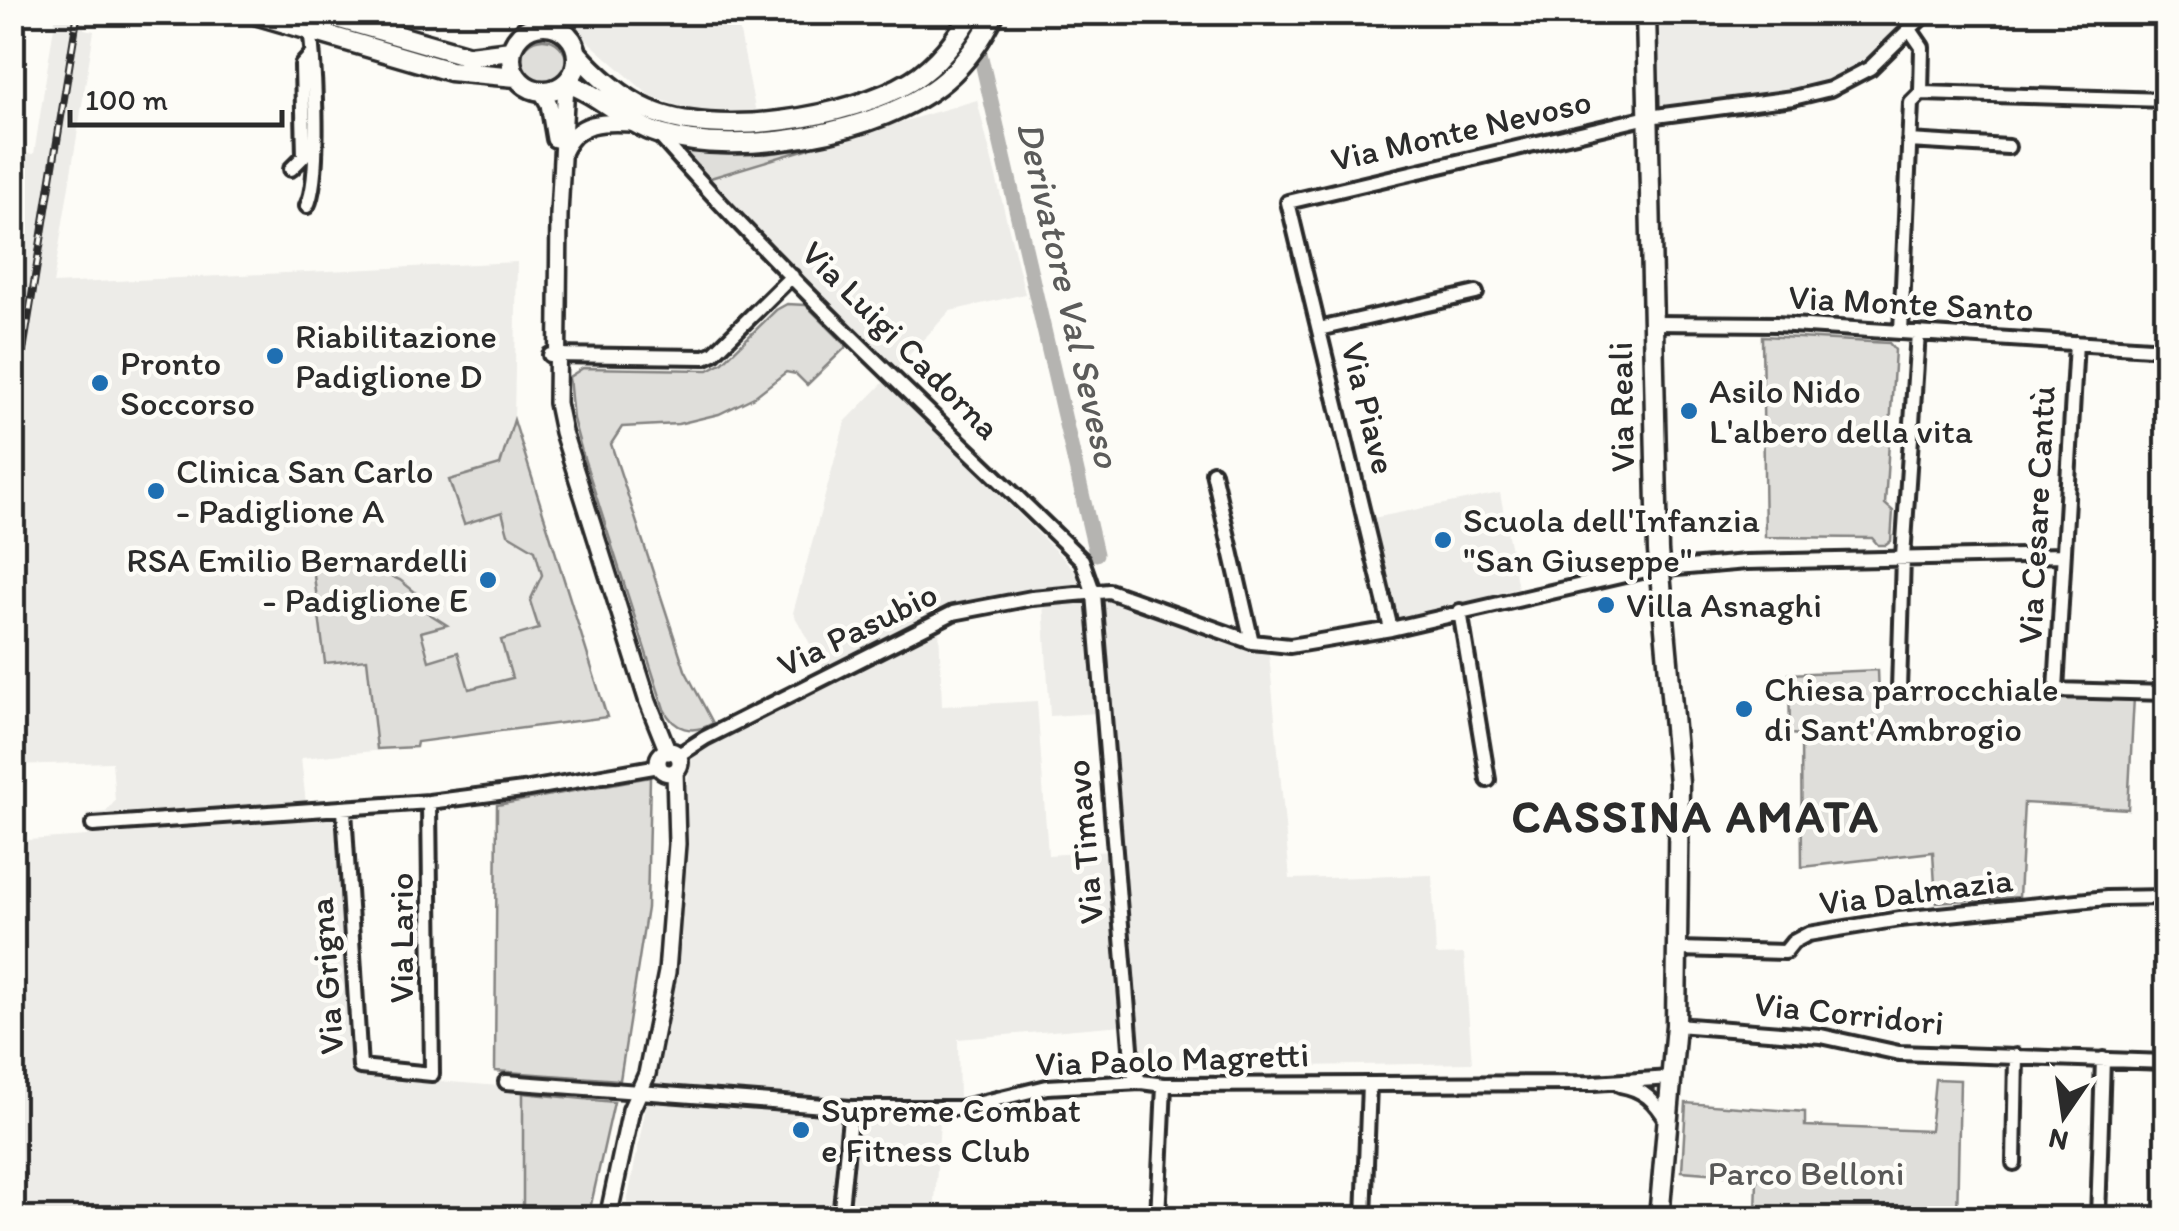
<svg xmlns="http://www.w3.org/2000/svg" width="2179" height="1231" font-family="Itim,sans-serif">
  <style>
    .built { fill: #edece8; fill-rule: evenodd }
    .green { fill: #dfdeda; stroke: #858482; stroke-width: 2.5 }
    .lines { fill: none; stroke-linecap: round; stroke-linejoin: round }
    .canal { stroke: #b5b4b1; stroke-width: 15 }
    .minor-casing { stroke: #2b2b2b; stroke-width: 20 }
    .tertiary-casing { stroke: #2b2b2b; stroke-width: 22 }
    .secondary-casing { stroke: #2b2b2b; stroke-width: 25 }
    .minor { stroke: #fdfcf7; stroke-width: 12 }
    .tertiary { stroke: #fdfcf7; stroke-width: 15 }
    .secondary { stroke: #fdfcf7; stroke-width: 18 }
    .rail-casing { stroke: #2b2b2b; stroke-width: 8 }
    .rail { stroke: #fdfcf7; stroke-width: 4; stroke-dasharray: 11; stroke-linecap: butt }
    .poi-dot { fill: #1f6fb2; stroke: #fdfcf7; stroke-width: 4 }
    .labels { text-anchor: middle; stroke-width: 9; stroke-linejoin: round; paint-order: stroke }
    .street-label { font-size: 35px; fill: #2b2b2b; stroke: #fdfcf7 }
    .poi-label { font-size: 35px; fill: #2b2b2b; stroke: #fdfcf7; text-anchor: start }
    .park-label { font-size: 35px; fill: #585857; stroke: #fdfcf7 }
    .water-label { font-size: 38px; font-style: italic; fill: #5b5b5a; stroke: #fdfcf7 }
    .district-label { font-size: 45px; font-weight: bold; letter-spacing: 2.5px; fill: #2b2b2b; stroke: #fdfcf7 }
  </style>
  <rect width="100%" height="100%" fill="#fdfcf7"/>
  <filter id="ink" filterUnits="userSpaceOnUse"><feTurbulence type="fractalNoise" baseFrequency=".01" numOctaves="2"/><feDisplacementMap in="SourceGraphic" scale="20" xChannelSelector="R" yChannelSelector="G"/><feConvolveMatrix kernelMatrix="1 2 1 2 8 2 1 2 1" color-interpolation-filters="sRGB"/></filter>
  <g filter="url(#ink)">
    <!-- built -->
    <path class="built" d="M56 13H87L84 29 94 31 53 284 517 262 514 420 607 717 417 742 416 747 301 758 307 813 341 812 353 1074 523 1088V1218H13V841L87 836V814L106 812 115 801 112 762 13 765 12 153 34 154Z
      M556 13H736L756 113 703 114 650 96Z
      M1650 13H1924L1872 64 1817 91 1652 112Z
      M977 100 1025 294 950 311 897 368 699 181Z
      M885 381 1071 566 1085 587 1113 585 1258 638 1269 654 1290 879 1432 875 1436 955 1464 954 1472 1063 1138 1069 1134 1024 958 1039 959 1104H941L934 1218H624L675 960 683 888 686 794 692 751 831 682 793 613 845 422ZM1043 602 1050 716 1098 713 1110 851 1048 855 1037 701 942 706 939 625 955 618Z
      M1500 493 1518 588 1403 619 1395 614 1373 518Z"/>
    <!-- green -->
    <path class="green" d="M520 62a23 23 0 1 1 46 0a23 23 0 1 1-46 0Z
      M682 147 764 154 810 148 707 179 680 152Z
      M787 304 806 305 847 346 807 385 796 374 786 372 754 397 719 414 678 424 622 427 611 444 685 670 713 723C692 735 674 730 664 709L582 452 573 419 569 377 583 368 708 370 723 362 776 310Z
      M1762 336 1889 343 1895 350 1885 504 1893 511 1891 541 1886 545H1878L1872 538 1765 537Z
      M514 420 607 717 417 742 416 747 377 749 367 659 325 663 311 552 357 561 400 580 420 596 425 611 447 625 421 632 429 661 458 652 469 689 512 678 501 640 539 629 530 601 542 575 535 550 508 534 502 512 464 524 449 480 500 465Z
      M1878 670 1879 695 2134 697 2128 809 2024 803 2019 897 1936 902 1933 852 1802 867 1801 735 1790 734 1789 674Z
      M650 777 647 908 620 1080 495 1071 497 805Z
      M1935 1079 1960 1080 1957 1218H1756L1757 1177 1682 1171 1686 1103 1805 1112V1126L1930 1131Z
      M523 1093 614 1102 588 1218H523Z"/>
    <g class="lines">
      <!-- canal -->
      <path class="canal" d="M979 49 1096 554"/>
      <!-- minor casing -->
      <g class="minor-casing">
        <path id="minor" d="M528 12 541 25
          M12 34 15 12
          M1921 93 2166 100
          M657 133C789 284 939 420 1082 560L1094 594 1133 1072 1141 1082
          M1909 141 2008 147
          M291 169 304 156 302 65 312 54
          M307 206C322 177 314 48 308 12
          M1652 323 1776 324 2166 349
          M1319 329 1476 293
          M1901 332 1911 103 1921 93 1922 47 1911 31
          M2076 343 2056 690 2166 693
          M550 355 705 357 714 353 792 276
          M1213 472 1252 642
          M1460 611 1488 780
          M1391 629 1288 202 1648 117 1793 98 1830 89 1870 68 1927 12
          M1899 689 1903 557 1918 333
          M677 756 705 738 953 613 1032 598 1109 591 1252 642 1290 646 1391 629 1642 571 1746 562 2063 555
          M344 810 360 1067 432 1074 429 802
          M93 825 429 802 523 790 659 766
          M1679 949 1785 952 1793 942 1808 934 1900 919 2107 898 2166 897
          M1676 1025 1821 1036 1899 1053 2166 1062
          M506 1082 851 1108H960L1047 1087 1141 1082 1164 1085 1593 1083 1671 1078
          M1620 1085C1644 1089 1655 1101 1667 1121
          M2014 1163 2016 1056
          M840 1218 851 1108
          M1158 1218 1164 1085
          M1364 1218 1369 1084
          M2098 1218 2103 1059"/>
      </g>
      <!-- tertiary casing -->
      <g class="tertiary-casing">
        <path id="tertiary" d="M566 83 559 215 557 403 563 432 648 702 668 752
          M542 92 549 104 555 139
          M563 151C577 121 603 121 632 123
          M658 762a11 11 0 1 1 22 0a11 11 0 1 1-22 0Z
          M608 1218 631 1110 647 1074 667 972 677 844 675 771"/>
      </g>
      <!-- secondary casing -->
      <g class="secondary-casing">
        <path id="secondary" d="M248 12 450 71 516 77
          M316 12 469 56 511 51
          M1646 12 1658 551 1679 783 1676 1025 1659 1218
          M511 58a33 33 0 1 1 66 0a33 33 0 1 1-66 0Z
          M577 53C595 74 623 99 649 110 715 140 851 118 911 81 938 64 956 39 973 12
          M566 83C601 94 624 123 660 134 738 158 882 134 945 80 966 62 983 38 995 12"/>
      </g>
      <!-- minor -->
      <use href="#minor" class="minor"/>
      <!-- tertiary -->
      <use href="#tertiary" class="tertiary"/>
      <!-- secondary -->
      <use href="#secondary" class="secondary"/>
      <!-- rail casing -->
      <g class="rail-casing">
        <path id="rail" d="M12 419 78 12"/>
      </g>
      <!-- rail -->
      <use href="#rail" class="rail"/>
    </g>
  </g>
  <!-- markers -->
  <g class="poi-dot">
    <circle cx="275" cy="356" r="10"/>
    <circle cx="100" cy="383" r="10"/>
    <circle cx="1689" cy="411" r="10"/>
    <circle cx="156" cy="491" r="10"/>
    <circle cx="1443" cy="540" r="10"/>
    <circle cx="488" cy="580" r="10"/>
    <circle cx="1606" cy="605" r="10"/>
    <circle cx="1744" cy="709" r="10"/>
    <circle cx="801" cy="1130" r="10"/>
  </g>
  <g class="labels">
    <!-- street labels -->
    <g class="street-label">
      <text transform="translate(1461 130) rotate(-13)" y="12">Via Monte Nevoso</text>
      <text transform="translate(1911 303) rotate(3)" y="12">Via Monte Santo</text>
      <text transform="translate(901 340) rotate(45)" y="12">Via Luigi Cadorna</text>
      <text transform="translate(1621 407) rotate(-91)" y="12">Via Reali</text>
      <text transform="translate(1369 408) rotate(76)" y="12">Via Piave</text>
      <text transform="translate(2036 515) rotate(-87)" y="12">Via Cesare Cantù</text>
      <text transform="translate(857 629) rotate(-26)" y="12">Via Pasubio</text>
      <text transform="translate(1084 842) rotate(-95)" y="12">Via Timavo</text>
      <text transform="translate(1916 891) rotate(-7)" y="12">Via Dalmazia</text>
      <text transform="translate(401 938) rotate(-90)" y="12">Via Lario</text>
      <text transform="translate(326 976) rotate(-94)" y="12">Via Grigna</text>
      <text transform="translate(1849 1013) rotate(6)" y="12">Via Corridori</text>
      <text transform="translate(1172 1059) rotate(-2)" y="12">Via Paolo Magretti</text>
    </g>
    <!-- poi labels -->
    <g class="poi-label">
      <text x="295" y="348">Riabilitazione<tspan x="295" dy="40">Padiglione D</tspan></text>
      <text x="120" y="375">Pronto<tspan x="120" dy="40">Soccorso</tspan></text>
      <text x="1709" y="403">Asilo Nido<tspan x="1709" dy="40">L'albero della vita</tspan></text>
      <text x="176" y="483">Clinica San Carlo<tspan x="176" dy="40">- Padiglione A</tspan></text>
      <text x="1463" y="532">Scuola dell'Infanzia<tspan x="1463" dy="40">"San Giuseppe"</tspan></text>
      <text x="468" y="572" text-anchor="end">RSA Emilio Bernardelli<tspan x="468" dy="40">- Padiglione E</tspan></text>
      <text x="1626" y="617">Villa Asnaghi</text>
      <text x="1764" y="701">Chiesa parrocchiale<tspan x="1764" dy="40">di Sant'Ambrogio</tspan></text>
      <text x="821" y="1122">Supreme Combat<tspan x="821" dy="40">e Fitness Club</tspan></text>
    </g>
    <!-- park labels -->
    <g class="park-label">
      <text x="1806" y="1185">Parco Belloni</text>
    </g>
    <!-- water labels -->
    <g class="water-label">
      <text transform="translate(1069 294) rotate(77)" y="13">Derivatore Val Seveso</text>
    </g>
    <!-- district labels -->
    <g class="district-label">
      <text x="1696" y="832">CASSINA AMATA</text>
    </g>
  </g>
  <!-- margin -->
  <rect width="2179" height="1231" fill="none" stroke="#fdfcf7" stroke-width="50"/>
  <rect x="25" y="25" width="2129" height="1181" fill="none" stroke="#2b2b2b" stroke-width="4" filter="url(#ink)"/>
  <!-- north arrow -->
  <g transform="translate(2064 1116) rotate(193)" stroke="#fdfcf7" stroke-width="8" paint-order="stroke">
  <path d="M0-8L18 38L0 25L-18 38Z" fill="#2b2b2b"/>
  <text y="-15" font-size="28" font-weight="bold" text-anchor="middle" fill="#2b2b2b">N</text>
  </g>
  <!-- scale -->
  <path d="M70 110v15h212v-15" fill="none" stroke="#2b2b2b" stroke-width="5"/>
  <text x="85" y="110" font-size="30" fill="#2b2b2b" stroke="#fdfcf7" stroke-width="8" paint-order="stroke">100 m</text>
</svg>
